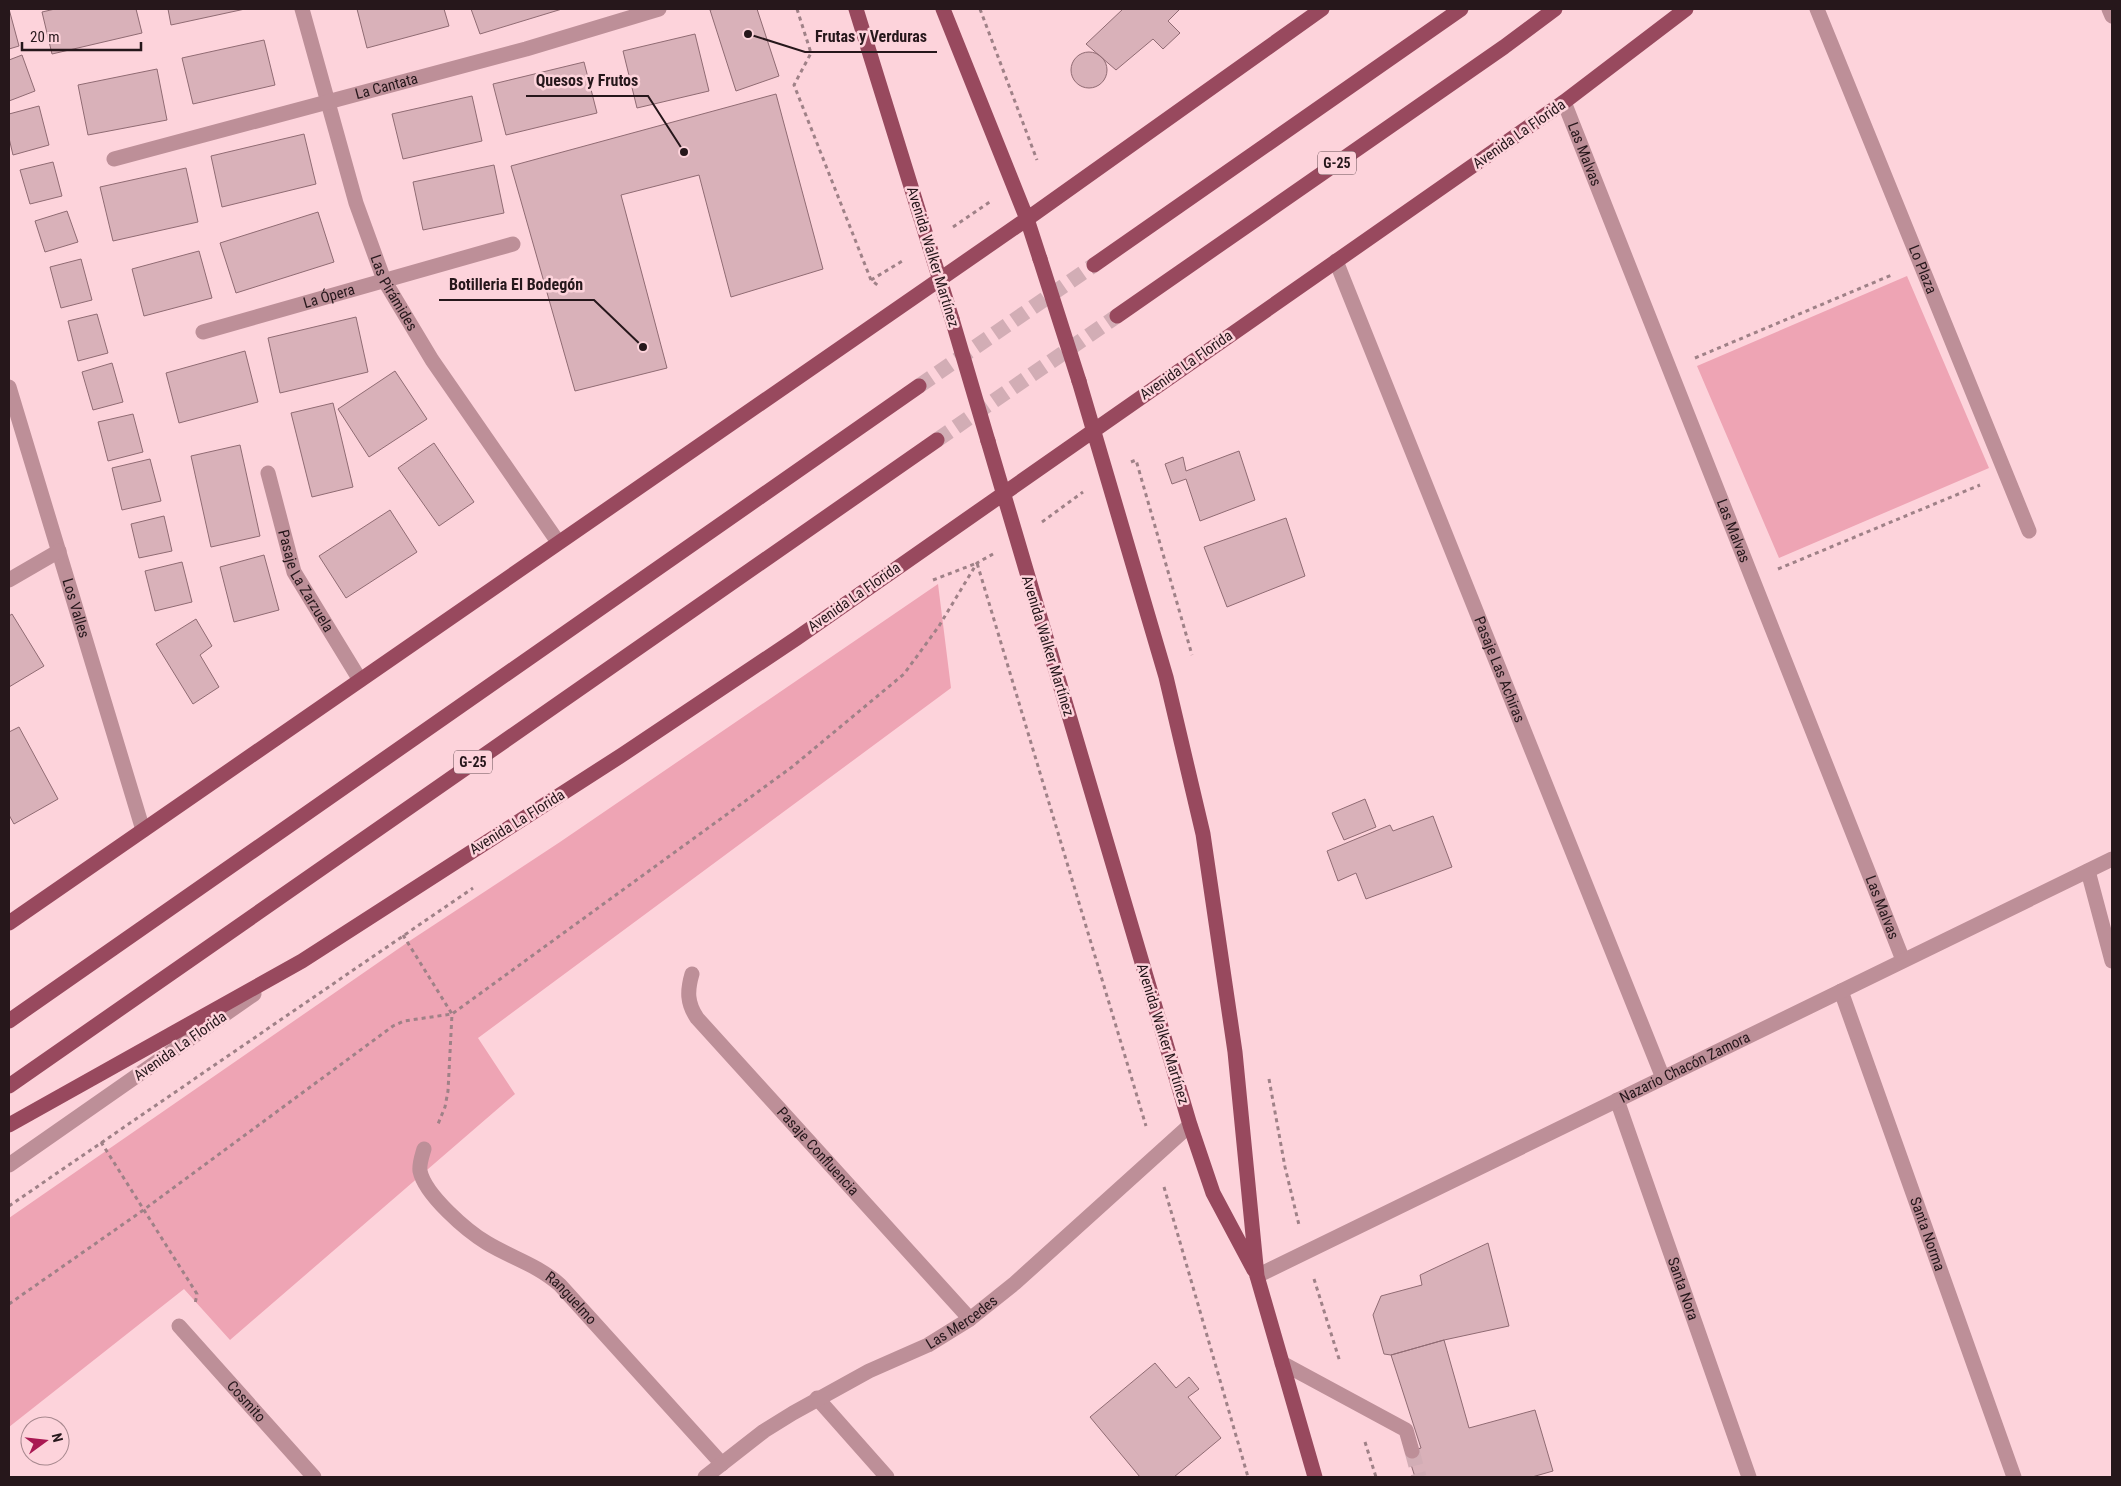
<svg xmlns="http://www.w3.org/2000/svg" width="2121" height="1486" font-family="'Roboto Condensed',sans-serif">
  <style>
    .green { fill: #eea4b4 }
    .building { fill: #d9b1b9; stroke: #906b73 }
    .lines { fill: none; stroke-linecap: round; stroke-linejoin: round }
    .minor-tunnel { stroke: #d2adb5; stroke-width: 15; stroke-dasharray: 15 8; stroke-linecap: butt }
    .major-tunnel { stroke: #d2adb5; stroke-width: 15; stroke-dasharray: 15 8; stroke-linecap: butt }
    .path { stroke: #9f8187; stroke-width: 3; stroke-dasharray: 4 4; stroke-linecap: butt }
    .minor { stroke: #bd8f98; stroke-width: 15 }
    .major { stroke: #98495e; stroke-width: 15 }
    .major-bridge { stroke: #98495e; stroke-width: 15 }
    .labels { text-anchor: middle; stroke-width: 5; stroke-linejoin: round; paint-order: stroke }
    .shield { fill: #fdd3db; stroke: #664f55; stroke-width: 1 }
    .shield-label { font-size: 14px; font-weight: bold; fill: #26171b }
    .street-label { font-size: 15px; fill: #26171b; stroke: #fdd3db }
    .leader { fill: none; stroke: #26171b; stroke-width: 2 }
    .callout-dot { fill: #26171b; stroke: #fdd3db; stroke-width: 2 }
    .callout-label { font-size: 16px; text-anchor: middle; font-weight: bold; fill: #26171b; stroke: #fdd3db; stroke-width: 5; stroke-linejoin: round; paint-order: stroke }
  </style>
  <rect width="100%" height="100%" fill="#fdd3db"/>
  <!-- green -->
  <path class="green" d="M1907 276 1989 468 1779 558 1697 366Z
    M938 584 951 688 478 1038 515 1094 230 1340 184 1289 9 1427V1218L411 940 560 842Z"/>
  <!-- building -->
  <path class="building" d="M9 9 19 46 9 49Z
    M55 9H136L142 33 52 54 42 12Z
    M168 9H245L171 25Z
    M357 9H444L449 26 367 48Z
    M471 9H562L480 34Z
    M714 9H757L779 76 736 91 710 10Z
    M1123 9H1180L1168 21 1180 33 1163 49 1153 39 1116 70 1086 44Z
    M695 34 709 91 637 108 623 51Z
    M264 40 275 85 193 104 182 58Z
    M1071 70a18 18 0 1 1 36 0a18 18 0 1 1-36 0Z
    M22 55 35 91 9 101V60Z
    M584 62 597 113 506 135 493 84Z
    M157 69 167 120 88 135 78 85Z
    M776 94 823 269 731 297 699 175 621 195 667 368 575 391 511 166Z
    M472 96 482 141 403 159 392 114Z
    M39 106 49 145 13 155 9 138V114Z
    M304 134 316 184 222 207 211 156Z
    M53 162 62 196 30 204 20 170Z
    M494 165 504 213 423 230 413 182Z
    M186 168 198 222 113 241 100 187Z
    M67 211 78 242 45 252 35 221Z
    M318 212 334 262 236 293 220 243Z
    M199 251 212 298 144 316 132 269Z
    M81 259 92 300 61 308 50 267Z
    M97 314 108 353 78 361 68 321Z
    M356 317 368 372 280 393 268 338Z
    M245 351 258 402 179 423 166 373Z
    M112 363 123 402 93 410 82 372Z
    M395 371 427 419 369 457 338 409Z
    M333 403 353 487 312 497 291 413Z
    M133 414 143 452 108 461 98 422Z
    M434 443 474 502 439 526 398 468Z
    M240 445 260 536 211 547 191 456Z
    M1239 451 1255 500 1200 521 1186 479 1172 484 1165 464 1183 457 1186 471Z
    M150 459 161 501 122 510 112 468Z
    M390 510 417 552 346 598 319 556Z
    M164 516 172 551 139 558 131 524Z
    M1286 518 1305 576 1227 607 1204 547Z
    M264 555 279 610 234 622 220 567Z
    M182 562 192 602 155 611 145 571Z
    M12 614 44 666 9 687V616Z
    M196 619 212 646 200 655 219 687 193 704 156 644Z
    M19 727 58 799 14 824 9 815V732Z
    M1365 799 1376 827 1344 840 1332 813Z
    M1433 816 1452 867 1366 899 1356 873 1338 881 1327 851 1390 825 1393 831Z
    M1488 1243 1509 1326 1444 1340 1391 1355 1384 1354 1373 1315 1381 1296 1422 1285 1420 1275Z
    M1444 1340 1469 1428 1535 1410 1553 1471 1532 1477H1415L1407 1452 1421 1448 1391 1355Z
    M1155 1363 1176 1388 1189 1377 1199 1389 1188 1397 1221 1438 1174 1477H1140L1090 1417Z"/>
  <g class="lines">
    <!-- minor-tunnel -->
    <path class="minor-tunnel" d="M1412 1451 1419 1477"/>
    <!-- major-tunnel -->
    <path class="major-tunnel" d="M919 386 1094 265
      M937 440 1117 316"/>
    <!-- path -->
    <path class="path" d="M797 9 811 53 794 85 871 280 880 287
      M980 9 1037 160
      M953 227 991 201
      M871 280 904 260
      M1695 358 1894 274
      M1131 462 1136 460 1192 655
      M1042 522 1083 492
      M1778 569 1980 485
      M933 580 977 563 1146 1126
      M403 935 452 1014 448 1091 445 1107 438 1124
      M1269 1079 1285 1167 1299 1225
      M101 1142 197 1294 195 1304
      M1164 1187 1248 1477
      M9 1206 473 888
      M1314 1279 1340 1362
      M9 1304 142 1211 393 1026 404 1021 452 1014 792 767 904 674 939 626 977 563 993 554
      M1365 1442 1376 1477"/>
    <!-- minor -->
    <g class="minor">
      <path id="s1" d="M302 9 356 203 384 280 432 360 558 542"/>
      <path id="s2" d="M1817 9 2029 531"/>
      <path d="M2109 9 2112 16"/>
      <path id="s3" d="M1564 102 1903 960"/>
      <path id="s4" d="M114 159 526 49 659 9"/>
      <path id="s5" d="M1336 261 1663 1078"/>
      <path id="s6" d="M203 332 513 244"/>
      <path id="s7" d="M9 387 143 830"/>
      <path id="s8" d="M268 473 294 572 360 680"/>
      <path d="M9 580 59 551"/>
      <path d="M2088 871 2112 961"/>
      <path id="s9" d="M692 974C687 991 687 1003 697 1018L970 1319"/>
      <path id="s10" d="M1841 991 2014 1477"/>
      <path id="s11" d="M1617 1100 1749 1477"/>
      <path id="s12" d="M424 1149C422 1156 419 1164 420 1171 425 1195 467 1231 487 1243 512 1258 538 1265 560 1285L722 1464"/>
      <path d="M9 1165 254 994"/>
      <path id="s13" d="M1257 1276 2112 859"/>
      <path id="s14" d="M179 1326 314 1477"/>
      <path d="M1282 1363 1406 1430 1412 1451"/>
      <path d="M817 1398 887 1477"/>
      <path id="s15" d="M705 1477 764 1431 793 1413 869 1371 928 1345 970 1319 1015 1283 1190 1125"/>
    </g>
    <!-- major -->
    <path class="major" d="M856 9 952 319
      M943 9 1027 219 1040 259
      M1094 265 1461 9
      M1117 316 1504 47 1555 9
      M1079 381 1166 677 1203 834 1235 1052 1257 1276 1315 1477
      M988 441 1190 1125 1213 1193 1254 1270
      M9 923 1027 219 1322 9
      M9 1021 919 386
      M9 1086 937 440
      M9 1125 302 961 622 755 797 638 1564 102 1686 9"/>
    <!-- major-bridge -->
    <path class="major-bridge" d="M1040 259 1079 381
      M952 319 988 441"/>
  </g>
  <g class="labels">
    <!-- shield labels -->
    <g class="shield">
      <rect x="1318" y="151.5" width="38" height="23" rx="4"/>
      <rect x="454" y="750.5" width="38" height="23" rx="4"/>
    </g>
    <g class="shield-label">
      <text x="1337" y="168">G-25</text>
      <text x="473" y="767">G-25</text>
    </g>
    <!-- street labels -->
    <g class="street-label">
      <text dy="5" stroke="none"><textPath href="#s4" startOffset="282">La Cantata</textPath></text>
      <text transform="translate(1519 134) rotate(-35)" y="5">Avenida La Florida</text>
      <text dy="5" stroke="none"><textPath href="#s3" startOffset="56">Las Malvas</textPath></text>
      <text transform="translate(933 257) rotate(73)" y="5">Avenida Walker Martínez</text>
      <text dy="5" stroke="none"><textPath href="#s2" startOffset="281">Lo Plaza</textPath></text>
      <text dy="5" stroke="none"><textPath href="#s1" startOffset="299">Las Pirámides</textPath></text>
      <text dy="5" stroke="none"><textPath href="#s6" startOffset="131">La Ópera</textPath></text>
      <text transform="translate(1186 365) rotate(-35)" y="5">Avenida La Florida</text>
      <text dy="5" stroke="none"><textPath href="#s3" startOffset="461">Las Malvas</textPath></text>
      <text dy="5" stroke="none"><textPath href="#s8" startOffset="115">Pasaje La Zarzuela</textPath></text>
      <text transform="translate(854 597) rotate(-35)" y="5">Avenida La Florida</text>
      <text dy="5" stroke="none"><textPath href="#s7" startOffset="231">Los Valles</textPath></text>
      <text transform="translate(1048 646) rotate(73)" y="5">Avenida Walker Martínez</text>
      <text dy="5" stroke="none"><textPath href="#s5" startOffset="440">Pasaje Las Achiras</textPath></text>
      <text transform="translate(517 822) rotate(-32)" y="5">Avenida La Florida</text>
      <text dy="5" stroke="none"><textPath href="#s3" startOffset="866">Las Malvas</textPath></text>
      <text transform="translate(1163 1034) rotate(73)" y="5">Avenida Walker Martínez</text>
      <text transform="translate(180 1046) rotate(-35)" y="5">Avenida La Florida</text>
      <text dy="5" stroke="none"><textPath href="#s13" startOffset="476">Nazario Chacón Zamora</textPath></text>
      <text dy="5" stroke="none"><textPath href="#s9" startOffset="226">Pasaje Confluencia</textPath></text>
      <text dy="5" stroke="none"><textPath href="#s10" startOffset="258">Santa Norma</textPath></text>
      <text dy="5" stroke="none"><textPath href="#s11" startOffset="200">Santa Nora</textPath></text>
      <text dy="5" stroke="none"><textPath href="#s12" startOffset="224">Ranguelmo</textPath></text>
      <text dy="5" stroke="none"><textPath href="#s15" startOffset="301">Las Mercedes</textPath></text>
      <text dy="5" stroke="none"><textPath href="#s14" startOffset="101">Cosmito</textPath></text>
    </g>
  </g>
  <!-- callouts -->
  <path class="leader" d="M748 34L805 52H937M684 152L648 96H526M643 347L594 300H439"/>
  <g class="callout-dot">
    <circle cx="748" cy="34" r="5"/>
    <circle cx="684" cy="152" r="5"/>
    <circle cx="643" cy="347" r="5"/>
  </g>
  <g class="callout-label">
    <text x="871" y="42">Frutas y Verduras</text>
    <text x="587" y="86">Quesos y Frutos</text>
    <text x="516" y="290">Botilleria El Bodegón</text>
  </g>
  <!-- border -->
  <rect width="2121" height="1486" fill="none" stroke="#26171b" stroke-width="20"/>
  <!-- north arrow -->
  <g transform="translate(45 1441) rotate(75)"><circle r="24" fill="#fdd3db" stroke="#a7888e"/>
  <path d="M0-4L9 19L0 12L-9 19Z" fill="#a91852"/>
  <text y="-8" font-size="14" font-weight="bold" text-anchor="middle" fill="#26171b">N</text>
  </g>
  <!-- scale -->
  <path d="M22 42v8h119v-8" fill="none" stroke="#26171b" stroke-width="2.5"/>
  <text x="30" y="42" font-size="15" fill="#26171b" stroke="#fdd3db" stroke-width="4" paint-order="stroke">20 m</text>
</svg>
